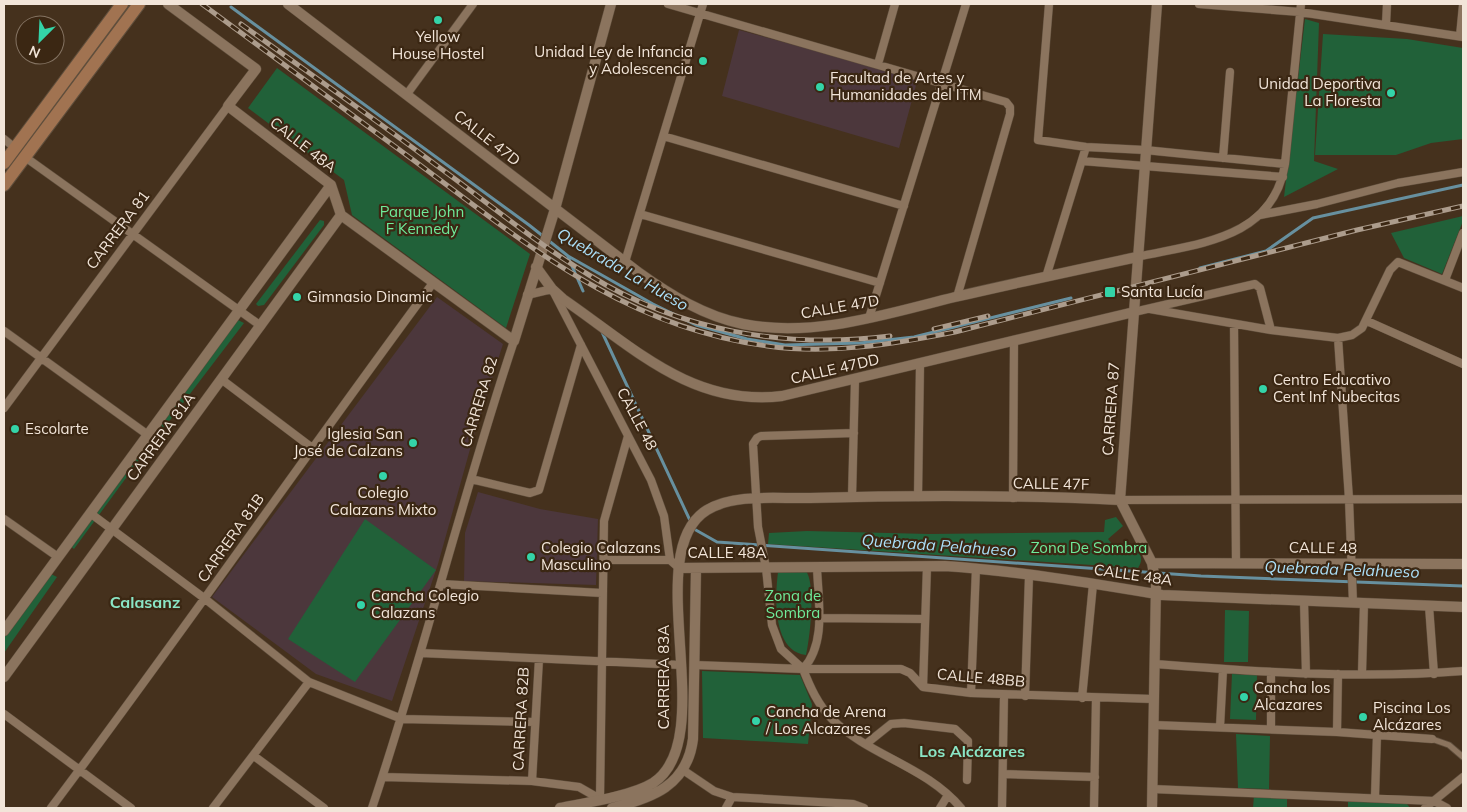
<svg xmlns="http://www.w3.org/2000/svg" width="1467" height="812" font-family="Mulish,sans-serif">
  <style>
    .education { fill: #4c373c }
    .green { fill: #216139 }
    .lines { fill: none; stroke-linecap: round; stroke-linejoin: round }
    .stream { stroke: #67909f; stroke-width: 3 }
    .pedestrian-casing { stroke: #5f4e3c; stroke-width: 7 }
    .minor-casing { stroke: #5f4e3c; stroke-width: 9 }
    .tertiary-casing { stroke: #5f4e3c; stroke-width: 11 }
    .primary-casing { stroke: #5f4e3c; stroke-width: 14 }
    .pedestrian { stroke: #8b745e; stroke-width: 5.5 }
    .minor { stroke: #8b745e; stroke-width: 8 }
    .tertiary { stroke: #8b745e; stroke-width: 10 }
    .primary { stroke: #a17351; stroke-width: 12 }
    .rail-casing { stroke: #ac9c8c; stroke-width: 5 }
    .rail { stroke: #3b2713; stroke-width: 3; stroke-dasharray: 9; stroke-linecap: butt }
    .poi-dot { fill: #34d4a8; stroke: #3b2713; stroke-width: 2 }
    .labels { text-anchor: middle; stroke-width: 4.5; stroke-linejoin: round; paint-order: stroke }
    .poi-label { font-size: 15px; fill: #f2e5d9; stroke: #3b2713; text-anchor: start }
    .street-label { font-size: 15px; fill: #f2e5d9; stroke: #3b2713 }
    .park-label { font-size: 15px; fill: #6feb9a; stroke: #3b2713 }
    .water-label { font-size: 16px; font-style: italic; fill: #abdff8; stroke: #3b2713 }
    .neighbourhood-label { font-size: 16px; font-weight: bold; fill: #8ae5c5; stroke: #3b2713 }
  </style>
  <rect width="100%" height="100%" fill="#45311d"/>
  <!-- education -->
  <path class="education" d="M739 30 918 78 899 148 722 96Z
    M437 297 503 344 474 435 438 564 392 701 316 674 212 597Z
    M478 492 540 509 598 519 596 585 464 581 465 533Z"/>
  <!-- green -->
  <path class="green" d="M1305 19 1319 23 1314 161 1338 169 1284 197Z
    M1323 34 1407 39 1463 48V139L1431 143 1396 155H1315Z
    M277 68 530 254 506 328 352 215 344 180 248 108Z
    M1463 216V221L1442 274 1404 258 1391 233Z
    M320 220 324 221V225L264 305 258 306 256 304Z
    M238 320 244 323 164 428 156 421Z
    M141 443 148 448 74 549 68 544Z
    M1116 517 1123 526 1108 539C1117 550 1122 555 1136 548 1142 556 1143 560 1138 568L768 544 769 533 807 531 929 534 1104 532 1105 520Z
    M365 519 436 570 355 682 288 639Z
    M806 571C816 585 810 637 806 655 772 651 775 596 778 572Z
    M49 573 57 577 4 653V635Z
    M1225 610 1249 611 1248 662H1224Z
    M702 671 800 675 812 704 808 744 703 738Z
    M1232 674 1257 675 1256 720 1230 719Z
    M1236 734 1270 736 1269 789 1238 788Z
    M1254 795 1287 796V808H1253Z
    M1405 801 1410 808H1348V802Z"/>
  <g class="lines">
    <!-- stream -->
    <path class="stream" d="M231 7 529 225 568 256 653 304 696 325 747 339 785 345 860 343 914 337 1071 298
      M568 257 583 291
      M1200 268 1266 251 1313 218 1463 185
      M602 332 694 529 717 542 1201 576 1463 586"/>
    <!-- pedestrian casing -->
    <g class="pedestrian-casing">
      <path id="pedestrian" d="M1432 739 1449 745 1463 757"/>
    </g>
    <!-- minor casing -->
    <g class="minor-casing">
      <path id="minor" d="M668 4 1006 102 1010 107V114L957 297
        M1049 4 1038 140 1086 147 1145 150 1285 164
        M1199 4 1300 12 1463 37
        M1386 24 1387 4
        M1460 36 1463 5
        M878 64 895 4
        M407 94 473 4
        M663 136 904 206
        M4 139 15 148
        M25 157 261 326
        M1223 158 1230 72
        M1082 161 1283 177
        M640 214 880 283
        M1260 215 1317 204 1398 183 1463 172
        M1137 257C1198 243 1273 240 1285 164L1301 4
        M625 262 703 4
        M1046 277 1086 147
        M1445 280 1463 233
        M527 295 552 289 651 480 664 516 670 560 679 568
        M1150 309 1271 330 1338 338 1352 335 1362 328 1390 270 1398 262 1463 288
        M1134 312 1255 284 1260 288 1271 330
        M869 318 966 4
        M1367 321 1463 364
        M1234 324 1236 563
        M4 331 148 435
        M1338 338 1349 499 1353 603
        M221 379 311 447
        M4 408 228 106
        M471 479 530 493 539 490 581 345
        M852 497 855 380
        M918 497 920 364
        M1013 498 1014 340
        M1120 500 1463 499
        M90 513 204 598 309 682 402 719 535 722
        M4 519 58 557
        M604 560H670
        M441 584 602 593
        M1304 601 1306 674
        M1429 606 1434 674
        M819 618 924 619
        M421 653 681 665
        M1155 664C1258 672 1361 679 1463 671
        M694 665 803 669H901L910 673 923 687 971 693 1153 699
        M803 669 781 649 772 625 766 568 758 527 753 444 757 438 761 436 854 433
        M803 669C810 687 818 705 832 719 869 756 926 766 961 808
        M803 669C827 643 818 600 817 567
        M1362 673 1364 603
        M923 687 927 566
        M971 693 976 568
        M1025 696 1029 576
        M1082 698 1093 584
        M4 714 131 808
        M1154 725 1337 732 1432 739
        M1220 727 1223 670
        M1271 729V672
        M1337 732 1338 674
        M866 744 891 724 904 723 955 729 968 741 967 780
        M254 756 324 808
        M683 770 714 791 732 797 853 804 864 808
        M1003 774 1095 777
        M383 777 532 781 579 787 600 799
        M532 781 539 659
        M1152 789 1434 801 1447 808
        M1375 797 1377 734
        M600 799 604 521 628 436
        M51 808C181 635 304 457 433 283
        M213 808 309 682
        M372 808C424 654 462 496 514 341
        M726 808 732 797
        M940 808 948 795
        M1002 808 1004 695
        M1094 808 1096 698
        M1425 808 1463 777"/>
    </g>
    <!-- tertiary casing -->
    <g class="tertiary-casing">
      <path id="tertiary" d="M168 4 256 69 228 106 331 185 341 215 514 341 555 209 611 4
        M288 4 638 272C670 295 704 316 743 324 814 338 886 314 955 297 1015 283 1076 270 1137 257
        M536 267 552 289 563 299C633 347 692 407 782 396L1134 312
        M1152 563 1463 564
        M679 568 945 566C1017 571 1091 583 1162 595L1463 607
        M4 631 331 185
        M4 677 341 215
        M560 808C585 803 632 796 653 783 722 738 638 552 707 510 735 493 778 499 810 498 913 495 1017 495 1120 500
        M612 808C652 798 687 786 693 739L696 568
        M1152 808 1156 585 1152 563 1120 500 1157 4"/>
    </g>
    <!-- primary casing -->
    <g class="primary-casing">
      <path id="primary" d="M4 163 122 4
        M4 185 139 4"/>
    </g>
    <!-- pedestrian -->
    <use href="#pedestrian" class="pedestrian"/>
    <!-- minor -->
    <use href="#minor" class="minor"/>
    <!-- tertiary -->
    <use href="#tertiary" class="tertiary"/>
    <!-- primary -->
    <use href="#primary" class="primary"/>
    <!-- rail casing -->
    <g class="rail-casing">
      <path id="rail" d="M202 4C275 58 347 111 420 165 530 247 625 327 767 346 830 355 893 344 955 332L1357 230 1463 206
        M241 24C306 71 372 117 436 165 487 202 536 243 589 275 679 331 786 349 890 336
        M934 329 988 316"/>
    </g>
    <!-- rail -->
    <use href="#rail" class="rail"/>
  </g>
  <!-- markers -->
  <g class="poi-dot">
    <circle cx="438" cy="20" r="5"/>
    <circle cx="703" cy="61" r="5"/>
    <circle cx="820" cy="87" r="5"/>
    <circle cx="1391" cy="93" r="5"/>
    <rect x="1104" y="286" width="12" height="12" rx="2.5"/>
    <circle cx="297" cy="297" r="5"/>
    <circle cx="1263" cy="389" r="5"/>
    <circle cx="15" cy="429" r="5"/>
    <circle cx="413" cy="443" r="5"/>
    <circle cx="383" cy="476" r="5"/>
    <circle cx="531" cy="557" r="5"/>
    <circle cx="361" cy="605" r="5"/>
    <circle cx="1244" cy="697" r="5"/>
    <circle cx="1363" cy="717" r="5"/>
    <circle cx="756" cy="721" r="5"/>
  </g>
  <g class="labels">
    <!-- poi labels -->
    <g class="poi-label">
      <text x="438" y="42" text-anchor="middle">Yellow<tspan x="438" dy="17">House Hostel</tspan></text>
      <text x="693" y="57" text-anchor="end">Unidad Ley de Infancia<tspan x="693" dy="17">y Adolescencia</tspan></text>
      <text x="830" y="83">Facultad de Artes y<tspan x="830" dy="17">Humanidades del ITM</tspan></text>
      <text x="1381" y="89" text-anchor="end">Unidad Deportiva<tspan x="1381" dy="17">La Floresta</tspan></text>
      <text x="1121" y="297">Santa Lucía</text>
      <text x="307" y="302">Gimnasio Dinamic</text>
      <text x="1273" y="385">Centro Educativo<tspan x="1273" dy="17">Cent Inf Nubecitas</tspan></text>
      <text x="25" y="434">Escolarte</text>
      <text x="403" y="439" text-anchor="end">Iglesia San<tspan x="403" dy="17">José de Calzans</tspan></text>
      <text x="383" y="498" text-anchor="middle">Colegio<tspan x="383" dy="17">Calazans Mixto</tspan></text>
      <text x="541" y="553">Colegio Calazans<tspan x="541" dy="17">Masculino</tspan></text>
      <text x="371" y="601">Cancha Colegio<tspan x="371" dy="17">Calazans</tspan></text>
      <text x="1254" y="693">Cancha los<tspan x="1254" dy="17">Alcazares</tspan></text>
      <text x="1373" y="713">Piscina Los<tspan x="1373" dy="17">Alcázares</tspan></text>
      <text x="766" y="717">Cancha de Arena<tspan x="766" dy="17">/ Los Alcazares</tspan></text>
    </g>
    <!-- street labels -->
    <g class="street-label">
      <text transform="translate(487 138) rotate(38)" y="5">CALLE 47D</text>
      <text transform="translate(303 145) rotate(38)" y="5">CALLE 48A</text>
      <text transform="translate(118 230) rotate(-53)" y="5">CARRERA 81</text>
      <text transform="translate(840 307) rotate(-10)" y="5">CALLE 47D</text>
      <text transform="translate(835 369) rotate(-13)" y="5">CALLE 47DD</text>
      <text transform="translate(479 402) rotate(-73)" y="5">CARRERA 82</text>
      <text transform="translate(1111 409) rotate(-86)" y="5">CARRERA 87</text>
      <text transform="translate(637 419) rotate(62)" y="5">CALLE 48</text>
      <text transform="translate(161 437) rotate(-54)" y="5">CARRERA 81A</text>
      <text transform="translate(1051 484) rotate(1)" y="5">CALLE 47F</text>
      <text transform="translate(231 538) rotate(-55)" y="5">CARRERA 81B</text>
      <text transform="translate(1323 548) rotate(1)" y="5">CALLE 48</text>
      <text x="727" y="558">CALLE 48A</text>
      <text transform="translate(1133 575) rotate(8)" y="5">CALLE 48A</text>
      <text transform="translate(664 677) rotate(-90)" y="5">CARRERA 83A</text>
      <text transform="translate(981 678) rotate(5)" y="5">CALLE 48BB</text>
      <text transform="translate(521 719) rotate(-87)" y="5">CARRERA 82B</text>
    </g>
    <!-- park labels -->
    <g class="park-label">
      <text x="422" y="217">Parque John<tspan x="422" dy="17">F Kennedy</tspan></text>
      <text x="1089" y="553">Zona De Sombra</text>
      <text x="793" y="601">Zona de<tspan x="793" dy="17">Sombra</tspan></text>
    </g>
    <!-- water labels -->
    <g class="water-label">
      <text transform="translate(623 269) rotate(30)" y="6">Quebrada La Hueso</text>
      <text transform="translate(939 545) rotate(4)" y="6">Quebrada Pelahueso</text>
      <text transform="translate(1342 569) rotate(2)" y="6">Quebrada Pelahueso</text>
    </g>
    <!-- neighbourhood labels -->
    <g class="neighbourhood-label">
      <text x="145" y="608">Calasanz</text>
      <text x="972" y="757">Los Alcázares</text>
    </g>
  </g>
  <!-- border -->
  <rect width="1467" height="812" fill="none" stroke="#f2e5d9" stroke-width="10"/>
  <!-- north arrow -->
  <g transform="translate(40 40) rotate(204)"><circle r="24" fill="#3b2713" stroke="#847362"/>
  <path d="M0-4L9 19L0 12L-9 19Z" fill="#34d4a8"/>
  <text y="-8" font-size="14" font-weight="bold" text-anchor="middle" fill="#f2e5d9">N</text>
  </g>
</svg>
